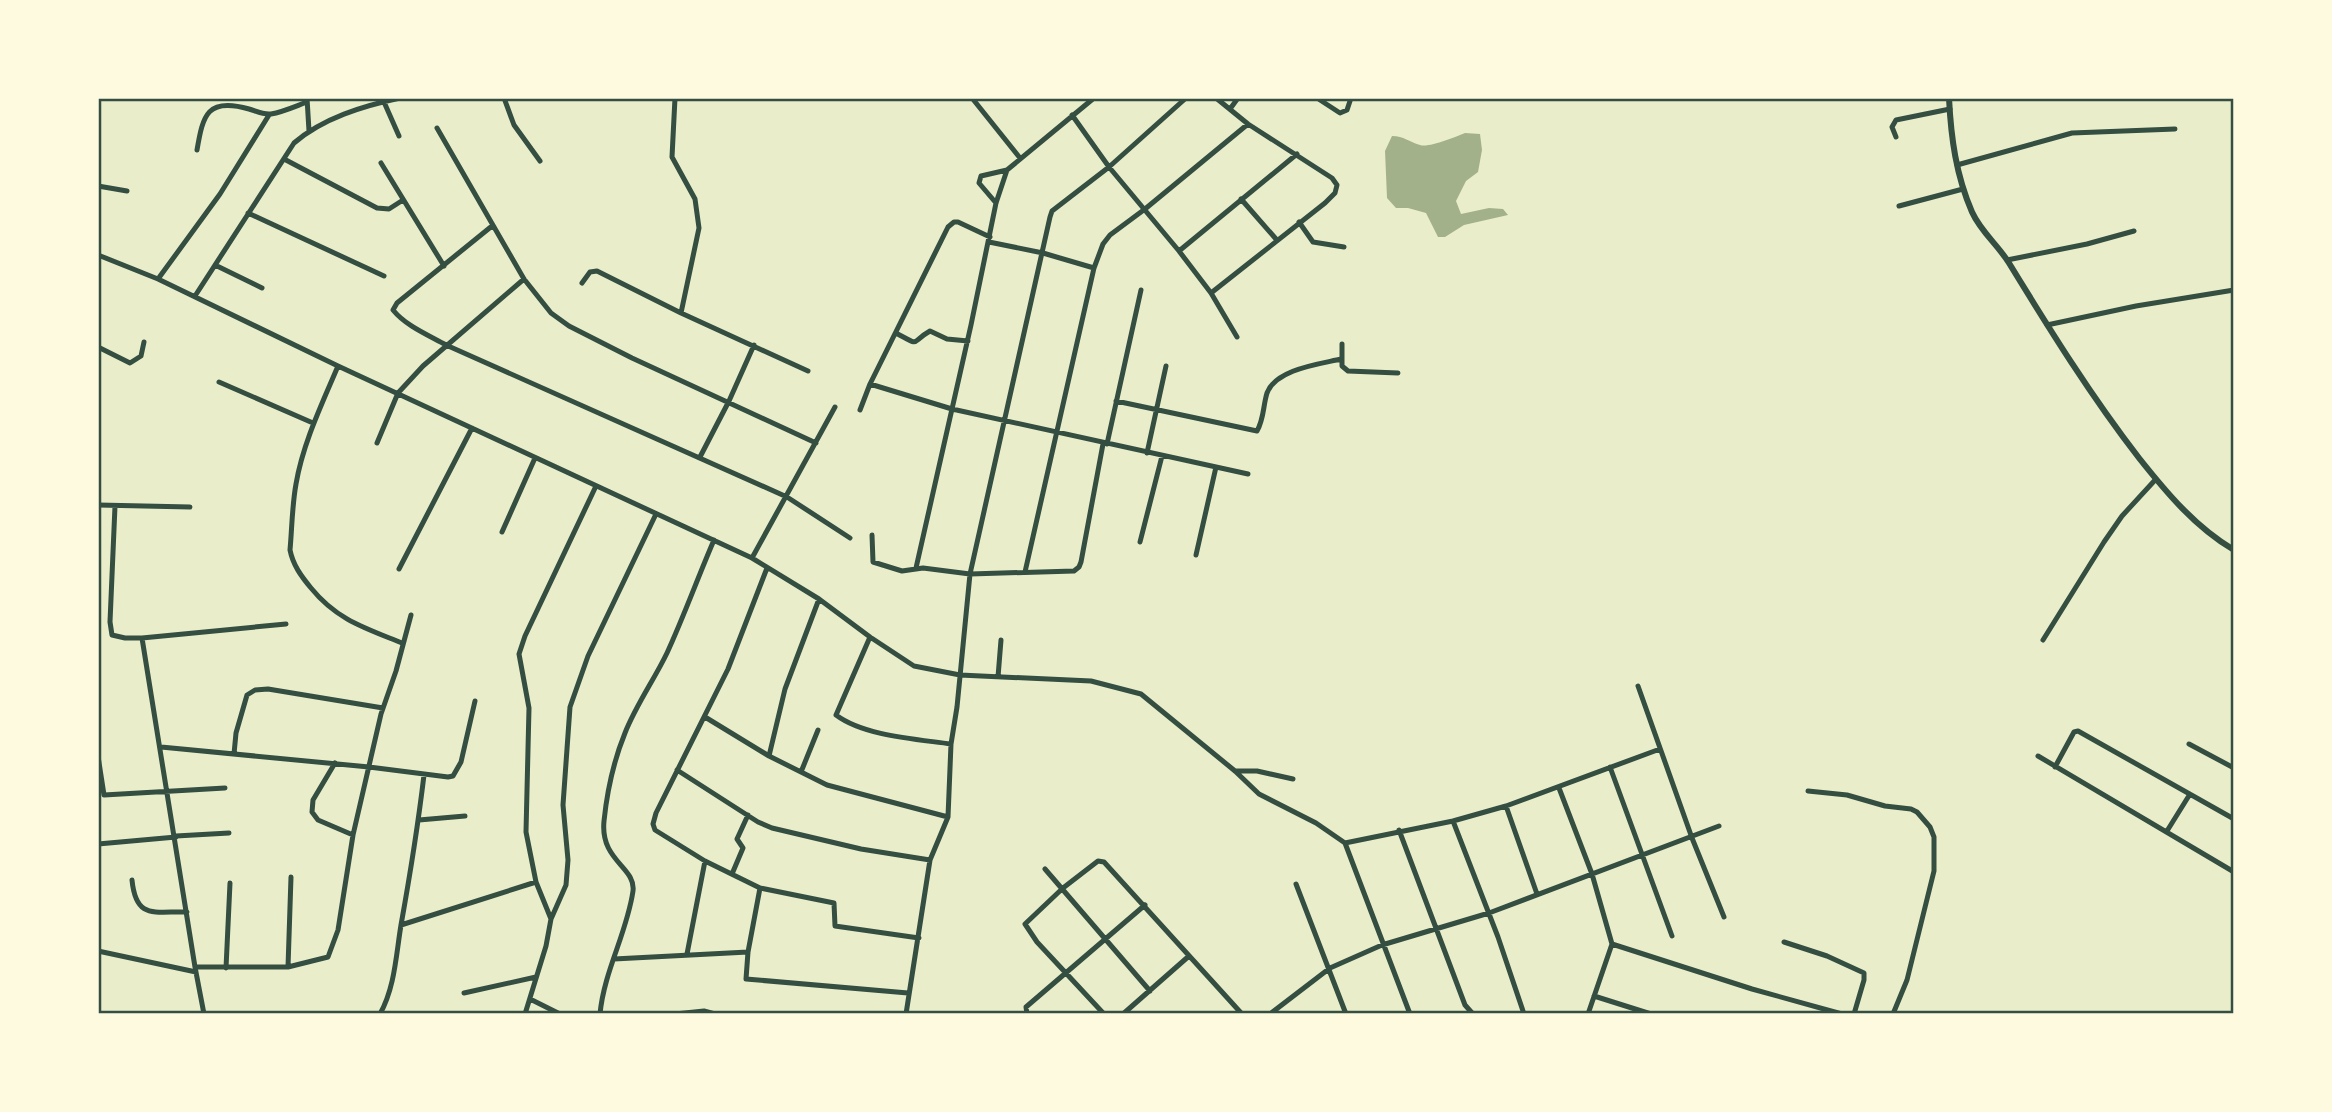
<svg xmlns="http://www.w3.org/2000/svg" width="2332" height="1112" font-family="'Golos Text',sans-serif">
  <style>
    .water { fill: #a3b18a }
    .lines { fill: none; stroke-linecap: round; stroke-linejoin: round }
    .minor { stroke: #344e41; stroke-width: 5 }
    .tertiary { stroke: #344e41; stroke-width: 6 }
    .neatline { fill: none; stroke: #344e41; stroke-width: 2.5 }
  </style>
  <rect width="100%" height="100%" fill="#e9edc9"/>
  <!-- water -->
  <path class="water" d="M1465 133 1480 134 1482 150 1478 172 1466 181 1456 201 1461 214 1489 208 1503 209 1508 215 1464 225 1445 237H1438L1426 213 1408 208H1396L1387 198 1385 151 1392 136C1404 136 1409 142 1420 145 1429 148 1455 137 1465 133Z"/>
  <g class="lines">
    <!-- minor -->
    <path class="minor" d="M307 98 309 131
      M504 98 514 125 540 161
      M675 98 672 157 695 199 699 228 681 313
      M972 98 1020 158
      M1317 98 1340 113 1347 110 1351 98
      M384 102 399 136
      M1230 109 1238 98
      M1072 115 1109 167 1179 251 1211 293 1237 337
      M437 128 524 279 551 313 569 326 632 358 816 443
      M1896 137 1892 127 1896 120 1950 109
      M197 150C203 115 207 97 249 109 256 111 263 115 271 114 283 112 296 106 307 102
      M284 159 377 208 389 209 403 200
      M381 163 444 266
      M1957 165 2072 133 2175 129
      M98 186 127 191
      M1241 199 1276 239
      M996 203 979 183 981 176 1007 170 1094 98
      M1899 206 1963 189
      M248 213 384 276
      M1299 222 1313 242 1344 247
      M492 226 397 303 393 310C406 326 428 335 446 345L787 497 850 538
      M989 242 1043 253 1094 268
      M1179 251 1297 154
      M98 255 158 279 338 366 752 558 819 599 870 637 914 666 960 675 1091 681 1141 694 1235 771 1259 794 1316 823 1345 843 1410 1014
      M2007 260 2087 244 2134 231
      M215 265 262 288
      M158 279 220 194 269 115
      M582 283 590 272 597 271 681 313 808 371
      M1211 293 1325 203 1335 193 1337 185 1332 178 1248 124 1216 98
      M195 296 294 143C323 118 363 106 400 98
      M2047 325 2136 306 2234 290
      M896 333C922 347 909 343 930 331L947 339 968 341
      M1342 344V366L1348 371 1398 373
      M98 347 130 363 141 356 144 342
      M338 366C322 404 303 443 296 484 292 506 292 528 290 550 293 565 301 576 311 588 337 620 365 628 402 643
      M219 382 313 423
      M870 384 952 409 1248 474
      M1116 401 1257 431C1264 419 1263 406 1267 393 1276 369 1320 364 1341 359
      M860 410 870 384 948 227 954 222H958L990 237
      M377 443 398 393 423 366 524 279
      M1107 444 1141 290
      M1147 453 1166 366
      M700 457 729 401 754 345
      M98 505 190 507
      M115 506 110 622 112 635 125 638H142L286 624
      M502 532 535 458
      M872 535 873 562 902 571 923 568 970 574 1074 571 1079 567 1081 562 1103 444
      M1140 542 1162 456
      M1196 555 1216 467
      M752 558 835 407
      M767 568 728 669 656 813 653 824 655 830 705 861 760 888 834 903 835 926 919 938
      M916 568 971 325 996 203 1007 170
      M399 569 472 428
      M1025 572 1094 268 1103 244 1110 235 1145 209 1248 124
      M870 637 836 715C864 736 916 739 951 744
      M142 638 195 967 204 1014
      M2043 640 2104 542 2122 516 2156 479
      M998 677 1001 640
      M1638 686 1692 838 1724 917
      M705 717 769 756 827 785 948 817
      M2189 744 2234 768
      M161 747 369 767 448 777 453 776 461 762 475 701
      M234 754 236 733 247 695 255 690 268 689 383 708
      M98 756 104 795 225 788
      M769 756 785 689 819 599
      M2038 756 2234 872
      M335 763 313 800 312 812 318 820 353 835
      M1610 767 1672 936
      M2055 767 2074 732 2078 731 2234 819
      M677 770 758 822 772 828 861 849 930 860
      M1235 771H1257L1293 779
      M801 772 818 730
      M1559 788 1592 874 1612 944
      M1808 791 1847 795 1885 806 1911 809 1917 812 1930 827 1934 837V871L1907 980 1893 1014
      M1506 806 1537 894
      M419 820 465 816
      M1453 821 1498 937 1524 1014
      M1399 830 1465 1005 1473 1014
      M2167 831 2190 794
      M176 836 229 833
      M1345 843 1453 821 1506 806 1660 749
      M98 844 176 837
      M1045 869 1150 991
      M732 874 743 848 737 839 748 815
      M132 880C136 920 154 911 187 912
      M1296 884 1346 1014
      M760 888 748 952 746 979 908 993
      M551 919 536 882 526 832 529 708 519 654 525 636 596 486
      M401 925 536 882
      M1784 942 1827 956 1864 973V980L1854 1014
      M1612 944 1752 989 1842 1014
      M98 951 196 972
      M687 954 705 861
      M614 959 748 952
      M195 967H288L328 957 338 930 353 835 381 714 396 671 411 615
      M288 967 291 877
      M226 968 230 883
      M464 993 536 977
      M1594 996 1651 1014
      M530 999 560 1014
      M380 1014C395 987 396 955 401 925 410 875 418 825 424 775
      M525 1014 546 946 551 919 566 885 568 860 563 805 570 707 588 656 656 514
      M600 1014C604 971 627 933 633 891 636 867 600 861 604 821 607 792 614 760 625 733 636 705 654 680 667 653 684 616 698 577 714 540
      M675 1014 704 1011 715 1014
      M906 1014 930 860 948 817 951 744 957 707 970 574 1050 217 1052 211 1109 167 1186 98
      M1027 1014 1026 1007 1145 905
      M1104 1014 1037 942 1025 924 1063 888 1098 861 1104 862 1242 1014
      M1123 1014 1189 956
      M1270 1014 1330 968 1382 945 1489 913 1719 826
      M1588 1014 1612 944"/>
    <!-- tertiary -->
    <path class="tertiary" d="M1949 98C1951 138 1956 175 1972 212 1981 232 1998 245 2009 263 2050 330 2091 396 2139 458 2166 492 2195 527 2234 550"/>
  </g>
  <!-- border -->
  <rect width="2332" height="1112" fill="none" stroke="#fefae0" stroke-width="200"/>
  <rect x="100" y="100" width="2132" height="912" class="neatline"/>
</svg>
